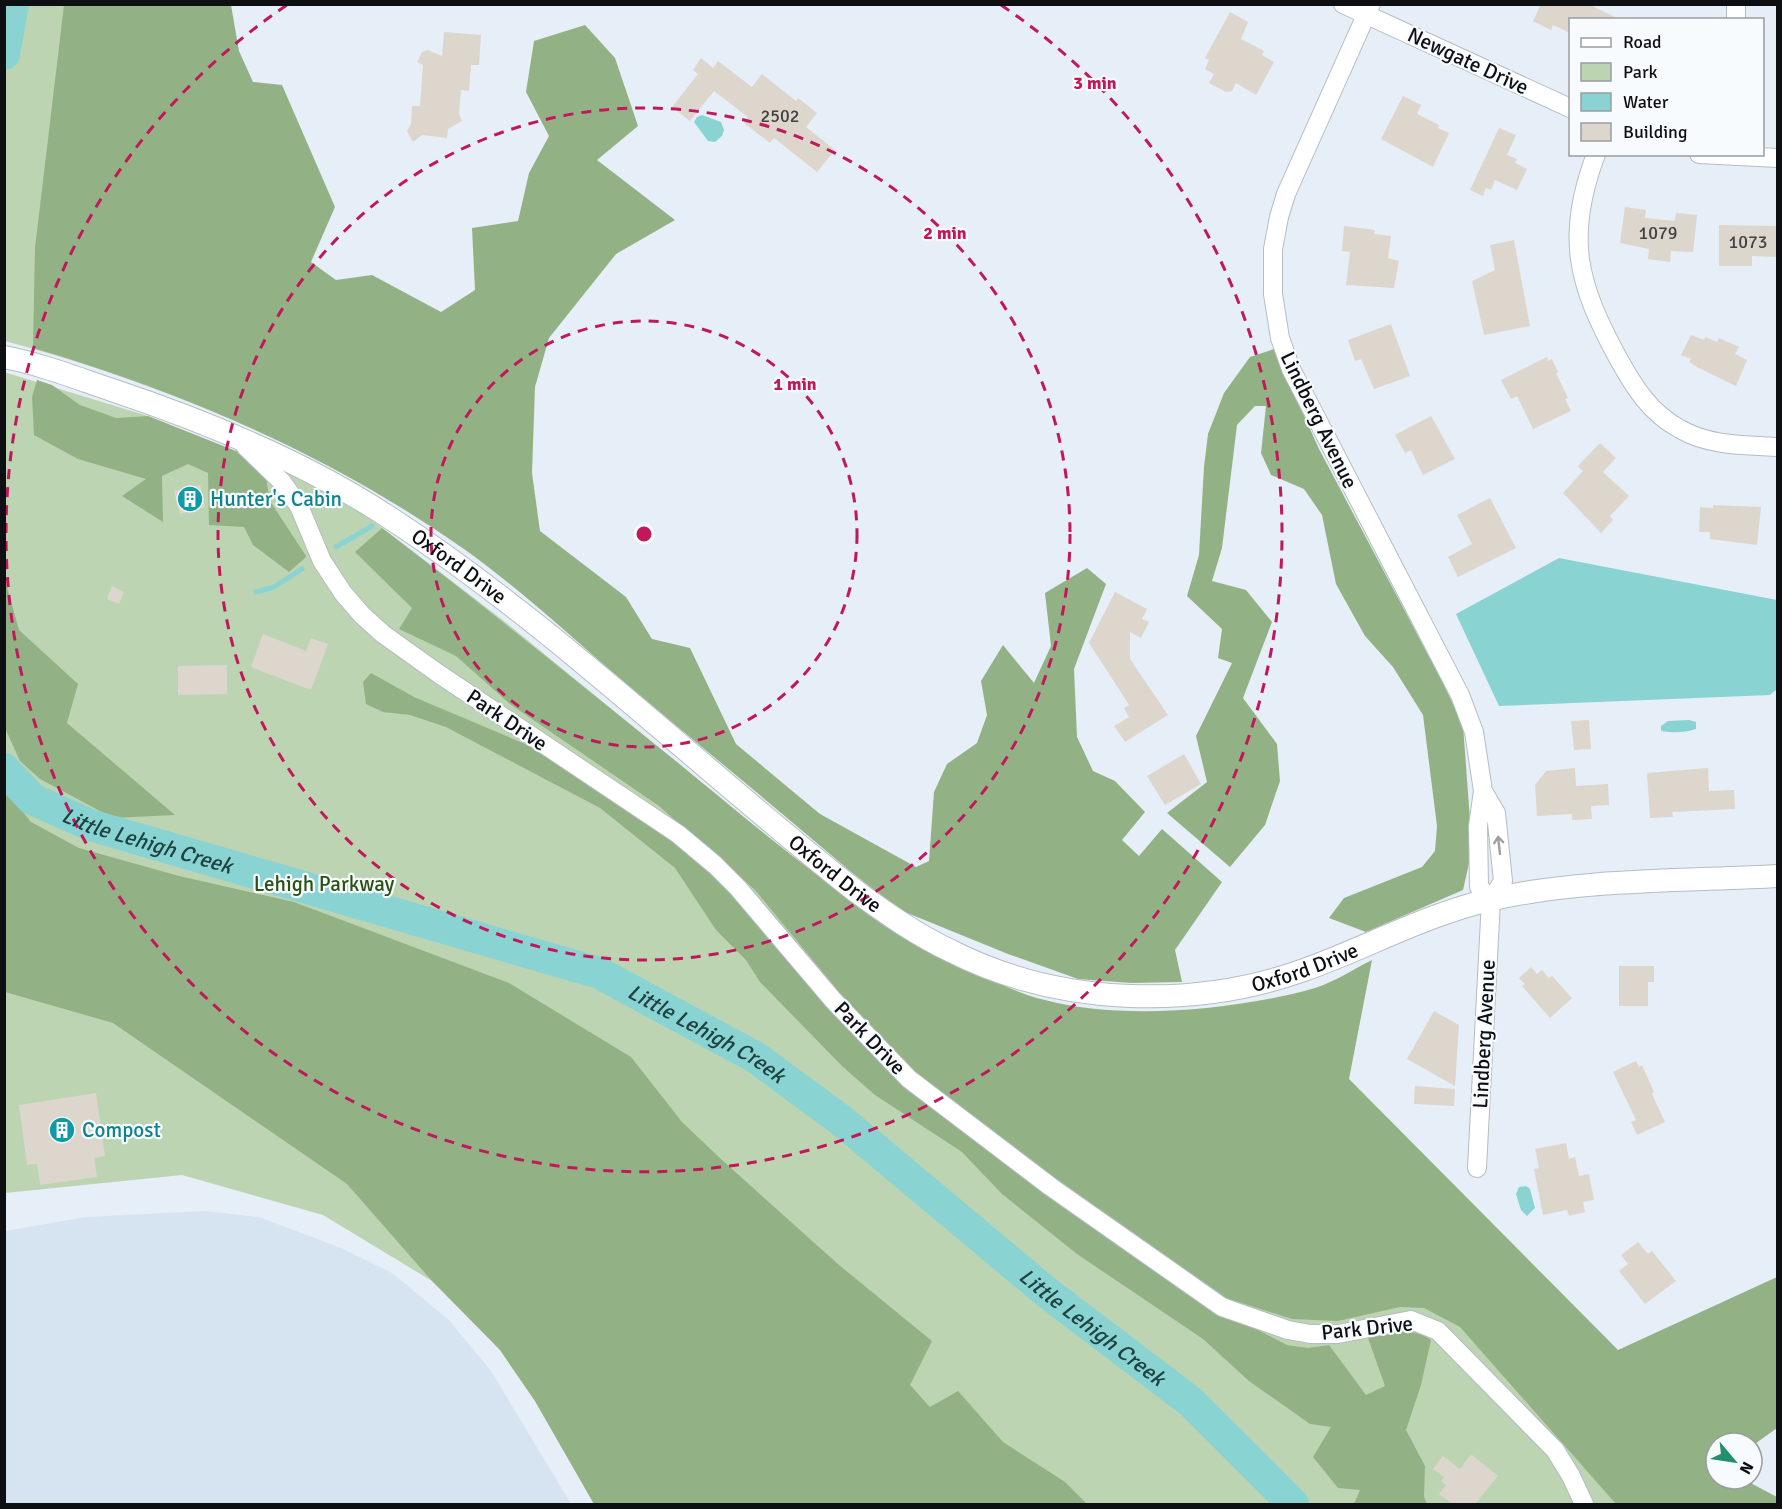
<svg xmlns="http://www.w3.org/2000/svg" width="1782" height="1509" font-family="Signika,sans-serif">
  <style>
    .built { fill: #d6e4f2 }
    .green { fill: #bcd4b2 }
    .forest { fill: #92b285 }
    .water { fill: #89d3d3 }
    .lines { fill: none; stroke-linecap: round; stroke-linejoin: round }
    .stream { stroke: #89d3d3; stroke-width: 5 }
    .river { stroke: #89d3d3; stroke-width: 32 }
    .building { fill: #ddd6cd }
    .minor-casing { stroke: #b4bcc4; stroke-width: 20 }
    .major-casing { stroke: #b4bcc4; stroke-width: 24 }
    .minor { stroke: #fff; stroke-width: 18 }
    .major { stroke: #fff; stroke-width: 22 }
    .oneway { stroke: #9e9fa0 }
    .ring { fill: none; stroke: #c2185b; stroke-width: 3; stroke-dasharray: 10 8 }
    .labels { text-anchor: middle; stroke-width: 4.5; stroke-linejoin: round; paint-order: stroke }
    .number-label { font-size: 18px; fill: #414141 }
    .street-label { font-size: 21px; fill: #0d0f12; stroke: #f8fbfe }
    .culture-label { font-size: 21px; fill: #0d838f; stroke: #f8fbfe; text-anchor: start }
    .park-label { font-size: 21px; fill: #295212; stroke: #f8fbfe }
    .water-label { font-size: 22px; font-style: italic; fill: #1e4142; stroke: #f8fbfe }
    .centre { fill: #c2185b; stroke: #f8fbfe; stroke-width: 3 }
    .ring-label { font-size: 18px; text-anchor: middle; font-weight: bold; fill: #c2185b; stroke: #f8fbfe; stroke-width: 4.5; stroke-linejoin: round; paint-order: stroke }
  </style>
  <rect width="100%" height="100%" fill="#e6eef7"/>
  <!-- built -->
  <path class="built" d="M205 1211 259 1217 341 1248 392 1273 449 1320 491 1371 571 1504H5V1231L86 1217Z"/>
  <!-- green -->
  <path class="green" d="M4 5H201L330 466C226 413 118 371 5 341Z
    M4 372 148 416 292 474 368 517 504 621 817 877 905 937 1214 1124 1348 1090 1667 1504H594L535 1401 500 1350 465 1312 432 1281 323 1215 182 1175 5 1193Z"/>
  <!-- forest -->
  <path class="forest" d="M64 5H231L239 51 253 82 282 85 335 207 311 262 336 280 372 275 441 312 475 290 472 228 518 221 529 173 549 136 526 92 534 41 585 25 615 58 638 126 597 160 675 220 616 254 549 338 535 387 532 473 540 531 626 597 652 639 690 648 736 744 820 814 916 867 929 861 934 792 947 764 977 743 987 715 981 681 1003 645 1034 683 1051 646 1045 593 1087 568 1106 584 1074 669 1077 737 1093 771 1115 781 1145 812 1122 840 1139 856 1162 829 1222 882 1175 950 1182 982 1131 983 1078 979 1008 954 900 910 850 871C775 807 699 745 623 681 571 637 520 589 464 549 333 457 187 393 33 348L35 248Z
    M1274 349 1319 449 1442 681 1463 725 1470 820V859L1463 890 1366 932 1329 918 1344 898 1422 867 1435 851 1437 826 1423 715 1393 667 1365 636 1336 584 1322 515 1304 489 1271 475 1261 453 1266 406H1255L1237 425 1222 548 1212 581 1246 590 1272 622 1243 698 1277 744 1280 781 1265 825 1230 867 1167 813 1207 782 1196 736 1232 663 1218 658 1222 629 1187 596 1199 555 1204 467 1208 434 1224 393 1250 357Z
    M37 380 52 385 80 405 116 418 148 416 251 457 266 478 270 501 306 556 305 558 289 572 253 545 244 527 209 525 208 473 188 464 162 476 163 522 122 496 146 479 78 459 34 435 32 397Z
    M382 528C482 604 579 683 677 762 766 835 851 909 954 962 983 976 1013 992 1045 1000 1121 1021 1239 1010 1315 988 1334 982 1354 969 1372 960L1349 1079 1618 1350 1777 1277V1428L1752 1446V1443H1716V1479H1743L1777 1497V1504H1616L1460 1327 1424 1308 1400 1307 1338 1321 1292 1319 1226 1298 987 1130 918 1075 867 1026 755 890 659 806 510 704 456 656 399 629 412 608 355 552Z
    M5 580 19 630 78 684 67 723 175 815 113 818 40 779 20 761 5 728Z
    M371 673 414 697 537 749 708 862 888 1062 1223 1312 1287 1345 1308 1348 1329 1345 1366 1395 1385 1386 1368 1338C1388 1333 1412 1326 1431 1340L1421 1385 1406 1430 1425 1466 1424 1497 1427 1504H1354L1360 1490 1338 1488 1313 1457 1331 1427 1310 1424 1249 1381 1203 1339 1077 1254 1002 1194 962 1152 875 1095 842 1066 760 982 746 960 716 930 675 868 600 808 446 727 410 715 383 712 366 704 363 682Z
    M4 788 31 822 79 848 179 876 294 902 509 983 631 1057 682 1122 722 1160 839 1265 932 1341 910 1385 930 1407 958 1391 1003 1442 1065 1482 1087 1504H594L535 1401 500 1350 432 1281 347 1184 113 1023 5 992Z"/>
  <!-- water -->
  <path class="water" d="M702 115 721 122 724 130 722 136 715 142 708 141 694 122 697 117Z
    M1559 558 1777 600V689L1770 695 1499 706 1456 614Z
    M1689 720 1696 722V729C1684 733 1674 733 1661 731V726L1668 721Z
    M1526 1186 1530 1189 1535 1208 1527 1216 1521 1210 1516 1194 1519 1187Z"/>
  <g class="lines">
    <!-- stream -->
    <path class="stream" d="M336 547 372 526
      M256 592 274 587 302 569"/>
    <!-- river -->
    <g class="river">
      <path d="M4 54 13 4"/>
      <path id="s1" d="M4 769 32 799 90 825 599 973 755 1057 842 1121 1045 1291 1191 1402 1293 1504"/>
    </g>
  </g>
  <!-- building -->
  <path class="building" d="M1541 4H1588L1621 20H1570V33L1553 25 1551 30 1533 21Z
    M1230 12 1248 22 1241 39 1264 51 1262 55 1274 62 1256 95 1236 83 1232 91 1226 92 1209 83 1214 74 1205 69 1209 60 1205 58Z
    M444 32 481 35 479 65H471L469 91 461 90 459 114 462 121 448 129 447 138 422 135 413 142 407 131 411 124 412 106H420L423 65 417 62 422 52 428 50 442 56Z
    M701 58 713 68 718 61 752 87 762 74 796 101 798 98 817 113 806 127 835 150 817 172 774 138 770 143 744 123 748 117 714 91 690 121 672 107 698 74 693 70Z
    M1403 96 1421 105 1417 114 1439 125 1438 128 1449 133 1433 167 1381 139Z
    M1499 128 1516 135 1507 155 1517 159 1515 163 1527 169 1517 190 1495 180 1491 190 1486 188 1483 196 1470 190Z
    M1625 207 1646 210 1645 218 1675 221 1676 213 1697 215 1693 252 1671 251 1670 262 1648 259 1649 249 1620 243Z
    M1719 225 1778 226V257L1752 256V266H1719Z
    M1344 226 1375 230 1374 234 1391 236 1388 258 1399 261 1394 288 1346 285 1350 252 1342 251Z
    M1514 240 1530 326 1484 335 1472 281 1495 270 1490 245Z
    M1391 324 1410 376 1374 389 1361 359 1355 361 1348 340Z
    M1691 335 1704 340 1705 337 1717 342 1719 338 1739 347 1735 354 1747 360 1736 386 1699 368 1689 362 1691 359 1681 355Z
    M1547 357 1548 361 1552 359 1558 372 1556 373 1568 398 1565 399 1571 411 1533 429 1517 396 1511 399 1501 380Z
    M1431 416 1455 459 1423 475 1411 450 1405 453 1395 435Z
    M1600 443 1616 458 1603 472 1629 496 1610 516 1613 520 1601 533 1563 493 1583 471 1578 466Z
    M200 485 205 507 180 514 174 491Z
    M1490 498 1516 548 1458 577 1448 557 1472 544 1457 515Z
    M1713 505 1761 507 1757 545 1710 539V532H1699L1700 507 1713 508Z
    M112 586 124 592 119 604 107 599Z
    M1115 592 1147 609 1142 619 1149 622 1141 638 1130 632V659L1168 715 1125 742 1114 726 1129 717 1124 708 1129 705 1089 643Z
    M263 634 306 651 311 638 328 644 311 690 251 667Z
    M227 665V694L178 695V666Z
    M1589 720 1591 749 1574 750 1571 721Z
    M1184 754 1201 784 1165 805 1147 776Z
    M1575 768 1576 786 1608 784 1609 805 1591 806 1592 819 1572 820V814L1537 816 1535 785 1546 771Z
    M1708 768 1709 791 1734 790 1735 809 1672 812 1673 817 1650 818 1647 773Z
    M1619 966H1654V982H1648V1006H1619Z
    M1531 967 1537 974 1542 970 1549 978 1552 976 1572 998 1550 1018 1522 986 1525 984 1519 978Z
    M1434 1011 1459 1025 1455 1086 1407 1059Z
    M1636 1061 1639 1067 1642 1065 1654 1092 1652 1094 1665 1122 1637 1135 1631 1122 1636 1120 1613 1072Z
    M1415 1086 1455 1089 1454 1106 1414 1104Z
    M96 1093 105 1156 94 1158 97 1177 40 1185 37 1164 27 1165 19 1105Z
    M1566 1143 1569 1159 1575 1157 1579 1176 1589 1174 1594 1200 1583 1202 1585 1212 1569 1216 1567 1210 1543 1215 1534 1169 1539 1168 1535 1149Z
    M1638 1242 1648 1254 1652 1251 1676 1281 1645 1304 1619 1271 1628 1264 1621 1255Z
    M1471 1454 1498 1476 1475 1504H1453L1439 1494 1446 1485 1441 1481 1444 1477 1433 1469 1443 1456 1460 1469Z"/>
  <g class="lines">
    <!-- minor casing -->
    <g class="minor-casing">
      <path id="minor" d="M1343 4 1570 108
        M1371 4 1286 194 1279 217 1273 249V294L1280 338 1291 369 1460 695 1474 732 1483 791
        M1736 4V20
        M1596 154C1565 237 1577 283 1618 358 1634 387 1650 413 1680 429 1709 446 1745 445 1778 447
        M1699 154 1778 158
        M245 446 282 482 299 506 322 561 343 593 362 615 383 634 439 674 678 834 715 865 738 888 833 1000 909 1079 1051 1187 1222 1307 1288 1330 1310 1334H1338L1411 1320 1438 1331 1555 1450 1571 1476 1584 1504
        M1477 1168 1491 900 1503 881 1496 813 1483 791 1478 826 1479 887 1491 900"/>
    </g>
    <!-- major casing -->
    <g class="major-casing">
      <g id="major">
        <path id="s2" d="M4 357C41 364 76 378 112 390 208 422 305 462 390 518 557 627 700 769 857 892 887 914 917 935 951 951 1057 1005 1192 1010 1304 970 1366 948 1425 915 1489 900 1577 879 1686 881 1778 876"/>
      </g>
    </g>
    <!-- minor -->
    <use href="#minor" class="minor"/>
    <!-- major -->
    <use href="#major" class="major"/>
  </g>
  <!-- one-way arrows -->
  <defs><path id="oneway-shaft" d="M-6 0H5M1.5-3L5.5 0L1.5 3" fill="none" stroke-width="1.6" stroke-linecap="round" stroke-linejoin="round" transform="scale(1.5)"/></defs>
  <use class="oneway" href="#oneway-shaft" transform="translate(1499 845) rotate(-96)"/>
  <!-- distance rings -->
  <g class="ring">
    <circle cx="644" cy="534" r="213"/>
    <circle cx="644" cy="534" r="426"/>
    <path d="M1001 5A638 638 0 1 1 287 5"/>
  </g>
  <!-- icons -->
  <defs>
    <g id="building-disc" transform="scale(1.35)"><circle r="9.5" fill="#0f9aa8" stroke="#f8fbfe"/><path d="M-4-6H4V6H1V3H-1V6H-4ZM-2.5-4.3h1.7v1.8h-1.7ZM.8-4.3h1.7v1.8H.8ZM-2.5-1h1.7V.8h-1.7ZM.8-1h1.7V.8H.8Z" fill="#fff"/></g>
  </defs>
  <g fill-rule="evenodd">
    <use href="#building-disc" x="190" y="499"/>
    <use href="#building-disc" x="62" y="1130"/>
  </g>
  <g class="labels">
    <!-- number labels -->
    <g class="number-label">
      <text x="780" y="122">2502</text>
      <text x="1658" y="239">1079</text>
      <text x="1748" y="248">1073</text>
    </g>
    <!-- street labels -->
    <g class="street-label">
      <text transform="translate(1468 61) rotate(25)" y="7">Newgate Drive</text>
      <text transform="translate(1319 420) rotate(64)" y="7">Lindberg Avenue</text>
      <text dy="7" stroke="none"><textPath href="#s2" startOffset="504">Oxford Drive</textPath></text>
      <text transform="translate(507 720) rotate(34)" y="7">Park Drive</text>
      <text dy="7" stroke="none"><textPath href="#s2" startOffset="990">Oxford Drive</textPath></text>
      <text dy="7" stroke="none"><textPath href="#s2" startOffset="1494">Oxford Drive</textPath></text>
      <text transform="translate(1484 1034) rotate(-87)" y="7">Lindberg Avenue</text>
      <text transform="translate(870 1038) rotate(46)" y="7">Park Drive</text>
      <text transform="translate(1367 1328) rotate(-6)" y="7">Park Drive</text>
    </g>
    <!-- culture labels -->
    <g class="culture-label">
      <text x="210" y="506">Hunter's Cabin</text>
      <text x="82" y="1137">Compost</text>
    </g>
    <!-- park labels -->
    <g class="park-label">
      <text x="324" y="891">Lehigh Parkway</text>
    </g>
    <!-- water labels -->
    <g class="water-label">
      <text dy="8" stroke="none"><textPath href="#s1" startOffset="164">Little Lehigh Creek</textPath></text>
      <text dy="8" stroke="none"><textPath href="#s1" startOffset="758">Little Lehigh Creek</textPath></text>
      <text dy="8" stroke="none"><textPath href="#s1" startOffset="1244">Little Lehigh Creek</textPath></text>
    </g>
  </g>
  <circle cx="644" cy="534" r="9" class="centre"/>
  <g class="ring-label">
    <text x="1095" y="89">3 min</text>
    <text x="945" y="239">2 min</text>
    <text x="795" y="390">1 min</text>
  </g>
  <!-- border -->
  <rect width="1782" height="1509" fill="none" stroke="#0d0f12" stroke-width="12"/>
  <!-- legend -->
  <rect x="1569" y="18" width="195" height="138" fill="#f8fbfe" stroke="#9a9da0" stroke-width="1.5"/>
  <rect x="1581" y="38" width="30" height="9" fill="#ffffff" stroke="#9a9da0" stroke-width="1.5"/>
  <text x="1623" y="48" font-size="18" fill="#0d0f12">Road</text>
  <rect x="1581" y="63" width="30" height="18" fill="#bcd4b2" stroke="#9a9da0" stroke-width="1.5"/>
  <text x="1623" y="78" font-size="18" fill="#0d0f12">Park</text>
  <rect x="1581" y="93" width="30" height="18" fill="#89d3d3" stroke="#9a9da0" stroke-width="1.5"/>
  <text x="1623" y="108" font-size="18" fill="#0d0f12">Water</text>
  <rect x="1581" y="123" width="30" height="18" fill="#ddd6cd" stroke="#9a9da0" stroke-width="1.5"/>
  <text x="1623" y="138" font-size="18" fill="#0d0f12">Building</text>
  <!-- north arrow -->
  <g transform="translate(1734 1461) rotate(119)"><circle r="28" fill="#f8fbfe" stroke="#9a9da0" stroke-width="1.5"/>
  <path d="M0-4.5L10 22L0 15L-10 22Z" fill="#229070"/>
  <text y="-9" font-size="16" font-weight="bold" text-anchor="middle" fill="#0d0f12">N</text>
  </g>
</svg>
